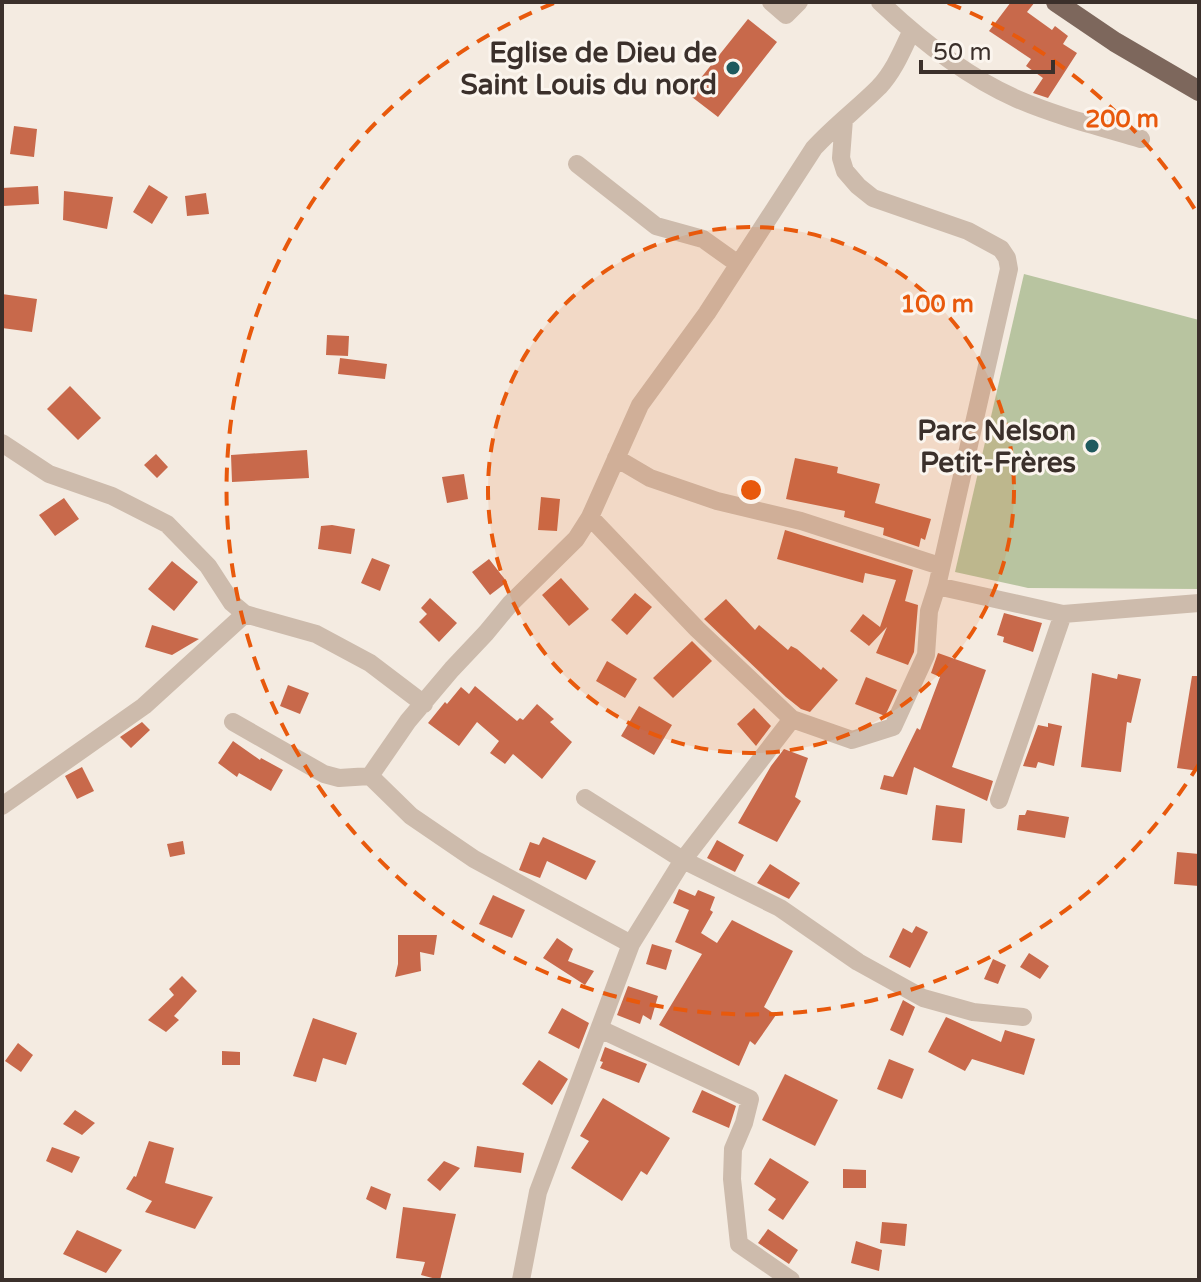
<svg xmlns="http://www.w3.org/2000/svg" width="1201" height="1282" font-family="'Varela Round',sans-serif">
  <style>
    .green { fill: #b8c4a0 }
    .building { fill: #c8694b }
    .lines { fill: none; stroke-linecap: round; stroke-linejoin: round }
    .minor { stroke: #cdbbac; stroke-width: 18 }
    .major { stroke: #7d675c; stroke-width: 20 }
    .ring { fill: none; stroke: #e8590c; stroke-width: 4; stroke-dasharray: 14 10 }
    .poi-dot { fill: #1f5a5e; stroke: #fbf5ee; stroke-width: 3 }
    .labels { text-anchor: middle; stroke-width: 6; stroke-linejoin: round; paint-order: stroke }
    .poi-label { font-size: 28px; font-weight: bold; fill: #3b302b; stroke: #fbf5ee; text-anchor: end }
    .centre { fill: #e8590c; stroke: #fbf5ee; stroke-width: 4 }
    .ring-label { font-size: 24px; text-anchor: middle; font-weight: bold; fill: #e8590c; stroke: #fbf5ee; stroke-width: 6; stroke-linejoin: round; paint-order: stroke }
  </style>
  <rect width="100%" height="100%" fill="#f4ebe1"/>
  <!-- green -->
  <path class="green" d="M1024 274 1199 320V589L1028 588 955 572Z"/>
  <!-- building -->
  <path class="building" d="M1011 2H1035L1027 12 1052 30 1055 26 1068 36 1063 44 1077 53 1048 98 1033 93 1043 78 1026 66 1031 59 989 31Z
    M748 19 777 42 718 117 688 94Z
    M14 126 37 129 34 157 10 154Z
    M149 185 168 197 152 224 133 212Z
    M38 186 39 204 3 206 2 188Z
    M64 191 113 197 107 229 63 220Z
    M206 193 209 214 187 216 185 196Z
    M2 294 37 299 32 332 2 328Z
    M327 335 349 336 348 356 326 355Z
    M340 358 387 364 385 379 338 374Z
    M70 386 101 418 78 440 47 409Z
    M307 450 309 478 232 482 231 455Z
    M156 454 168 467 157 478 144 465Z
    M795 458 838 467 837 473 880 484 875 503 931 519 925 540 921 538 919 547 883 535 884 528 844 517 845 511 786 499Z
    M464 474 468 499 447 503 442 477Z
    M541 497 560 499 557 531 538 530Z
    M64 498 79 519 55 536 39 515Z
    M332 525 355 529 351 554 318 549 321 526Z
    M785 530 913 570 905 601 918 605 914 652 908 665 876 653 887 627 869 646 850 631 863 614 880 627 896 580 865 573 863 583 777 559Z
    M372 558 390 565 380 591 361 583Z
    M489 559 507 582 490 595 472 572Z
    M172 561 198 582 174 611 148 589Z
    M561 578 589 609 569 626 542 595Z
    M635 593 652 607 627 635 611 620Z
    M430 598 457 623 439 642 419 622 427 614 421 608Z
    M726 599 755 630 759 625 788 650 791 646 797 649 821 670 823 667 838 680 810 712 801 709 786 697 704 619Z
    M1004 613 1042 623 1033 652 1003 642 1004 637 997 635Z
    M152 625 199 639 172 655 145 647Z
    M692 641 712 661 673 698 653 678Z
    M938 653 986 670 952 767 993 781 987 801 914 767 907 795 880 789 884 775 893 777 917 728 920 730 940 677 931 673Z
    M607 661 637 679 625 698 596 681Z
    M1092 673 1117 679 1118 674 1141 679 1131 723 1127 722 1121 772 1081 767Z
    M1192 676H1199V771L1177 768Z
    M866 677 897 690 885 716 855 704Z
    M288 685 309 693 300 714 280 706Z
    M475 686 517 721 520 718 523 720 537 704 554 719 550 722 572 742 542 779 513 754 505 764 490 753 499 741 477 722 459 746 428 723 445 702 447 704 461 687 469 694Z
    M639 706 672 725 654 755 621 736Z
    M754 708 771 726 756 746 737 724Z
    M142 722 150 730 131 748 120 737Z
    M1048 723 1062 726 1054 766 1038 762 1036 768 1023 766 1038 725 1048 727Z
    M233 741 260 760 261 758 283 770 271 791 239 773 237 777 218 763Z
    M784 749 808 758 795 797 801 801 777 842 738 823 771 766Z
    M82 767 94 791 77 799 65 776Z
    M936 805 965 809 962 843 932 840Z
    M1027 810 1069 817 1065 838 1017 830 1019 815H1025Z
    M543 837 596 861 586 880 547 861 540 878 519 870 530 842 539 845Z
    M717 840 744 855 735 872 707 858Z
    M183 841 185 854 170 857 167 844Z
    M1177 852 1199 854V886L1174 884Z
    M770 864 800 883 789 899 757 883Z
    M679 889 695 896 698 890 715 897 710 910 713 912 701 933 717 943 732 920 793 951 764 1007 776 1015 755 1045 750 1041 739 1066 659 1025 702 954 675 942 689 910 673 903Z
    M493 895 525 910 512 938 479 924Z
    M916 926 928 932 910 968 889 957 903 928 912 933Z
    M398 935H437L434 955 420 952 421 971 395 977 398 964Z
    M557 938 573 949 568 961 594 971 585 985 543 958Z
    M652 944 672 950 666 970 646 964Z
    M1029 953 1049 966 1040 979 1020 967Z
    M993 959 1006 965 998 984 984 979Z
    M182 976 197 991 174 1016 179 1020 166 1032 148 1020 174 995 169 989Z
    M628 986 658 996 651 1020 643 1015 640 1024 617 1015Z
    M903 1000 915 1007 903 1036 890 1030Z
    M562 1008 589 1023 579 1049 548 1033Z
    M946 1017 1001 1042 1005 1030 1035 1039 1024 1075 972 1059 965 1071 928 1052Z
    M313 1018 357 1033 346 1065 323 1058 316 1082 293 1076Z
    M18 1043 33 1055 21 1072 5 1061Z
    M605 1047 647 1064 639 1083 600 1068 603 1062 600 1061Z
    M222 1051 240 1052V1065H222Z
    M889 1059 914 1069 902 1099 877 1089Z
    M539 1060 568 1079 552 1105 522 1084Z
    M785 1074 838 1100 815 1146 762 1120Z
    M702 1090 736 1106 729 1128 692 1112Z
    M603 1098 670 1138 647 1175 641 1171 622 1201 571 1168 589 1141 580 1136Z
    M75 1110 95 1123 82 1135 63 1124Z
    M149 1141 174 1148 165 1183 213 1197 195 1229 145 1212 152 1201 126 1189 134 1176 136 1177Z
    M477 1146 524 1153 521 1173 474 1167Z
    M52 1147 80 1157 72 1173 46 1161Z
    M770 1158 809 1182 783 1220 768 1210 776 1199 754 1184Z
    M444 1161 460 1168 440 1191 427 1180Z
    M843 1169 866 1170V1188H843Z
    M371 1186 391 1194 386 1210 366 1199Z
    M403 1207 456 1214 440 1280 421 1275 425 1262 396 1258Z
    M882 1222 907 1224 905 1246 880 1243Z
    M768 1229 798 1250 789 1264 758 1243Z
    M77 1230 122 1250 106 1273 63 1254Z
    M856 1241 882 1250 879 1271 851 1263Z"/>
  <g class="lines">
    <!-- minor -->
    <path class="minor" d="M771 2 786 15 799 2
      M880 2C920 40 965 76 1017 99 1056 116 1100 127 1141 139
      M844 119 841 158 845 171 858 186 873 198 968 231 1001 249 1007 258 1009 269 937 586
      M577 164 656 226 703 239 738 264
      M2 443 49 474 112 496 167 524 208 566 232 603 245 614 316 634 370 663 424 704
      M616 458 650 478 717 501 801 521 940 566
      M590 517 697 629 792 719
      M233 722 324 774 339 778 370 776 408 721 452 669 486 633 510 604 576 539 590 517 640 405 707 313 814 148C834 126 858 108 879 87 894 71 902 51 911 32
      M370 776 411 816 474 859 631 944
      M585 798 683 860 780 908 858 962 923 998 973 1012 1023 1017
      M999 800 1063 614
      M2 806 144 706 245 614
      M600 1029 750 1099 744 1123 733 1149 732 1179 739 1244 791 1280
      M521 1280 538 1192 631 944 683 860 792 719 852 740 893 727 926 655 929 611 937 586 1063 614 1199 603"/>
    <!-- major -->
    <path class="major" d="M1056 2 1115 42 1199 91"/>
  </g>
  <!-- distance rings -->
  <circle cx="751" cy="490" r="263" fill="#e8590c" fill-opacity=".12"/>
  <g class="ring">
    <circle cx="751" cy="490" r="263"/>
    <path d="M1199 764A525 525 0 1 1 554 3M948 3A525 525 0 0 1 1199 216"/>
  </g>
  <!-- markers -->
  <g class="poi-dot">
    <circle cx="733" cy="68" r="8"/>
    <circle cx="1092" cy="446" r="8"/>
  </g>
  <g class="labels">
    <!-- poi labels -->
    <g class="poi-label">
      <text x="717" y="62">Eglise de Dieu de<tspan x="717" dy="32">Saint Louis du nord</tspan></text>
      <text x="1076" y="440">Parc Nelson<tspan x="1076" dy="32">Petit-Frères</tspan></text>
    </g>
  </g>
  <circle cx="751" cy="490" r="12" class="centre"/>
  <g class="ring-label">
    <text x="1122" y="127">200 m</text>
    <text x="937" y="312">100 m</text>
  </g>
  <!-- border -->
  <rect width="1201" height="1282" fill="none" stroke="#3b302b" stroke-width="8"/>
  <!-- scale -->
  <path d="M921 60v12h132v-12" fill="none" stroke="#3b302b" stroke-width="4"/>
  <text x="933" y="60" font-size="24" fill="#3b302b" stroke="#fbf5ee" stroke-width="6" paint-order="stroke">50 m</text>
</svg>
